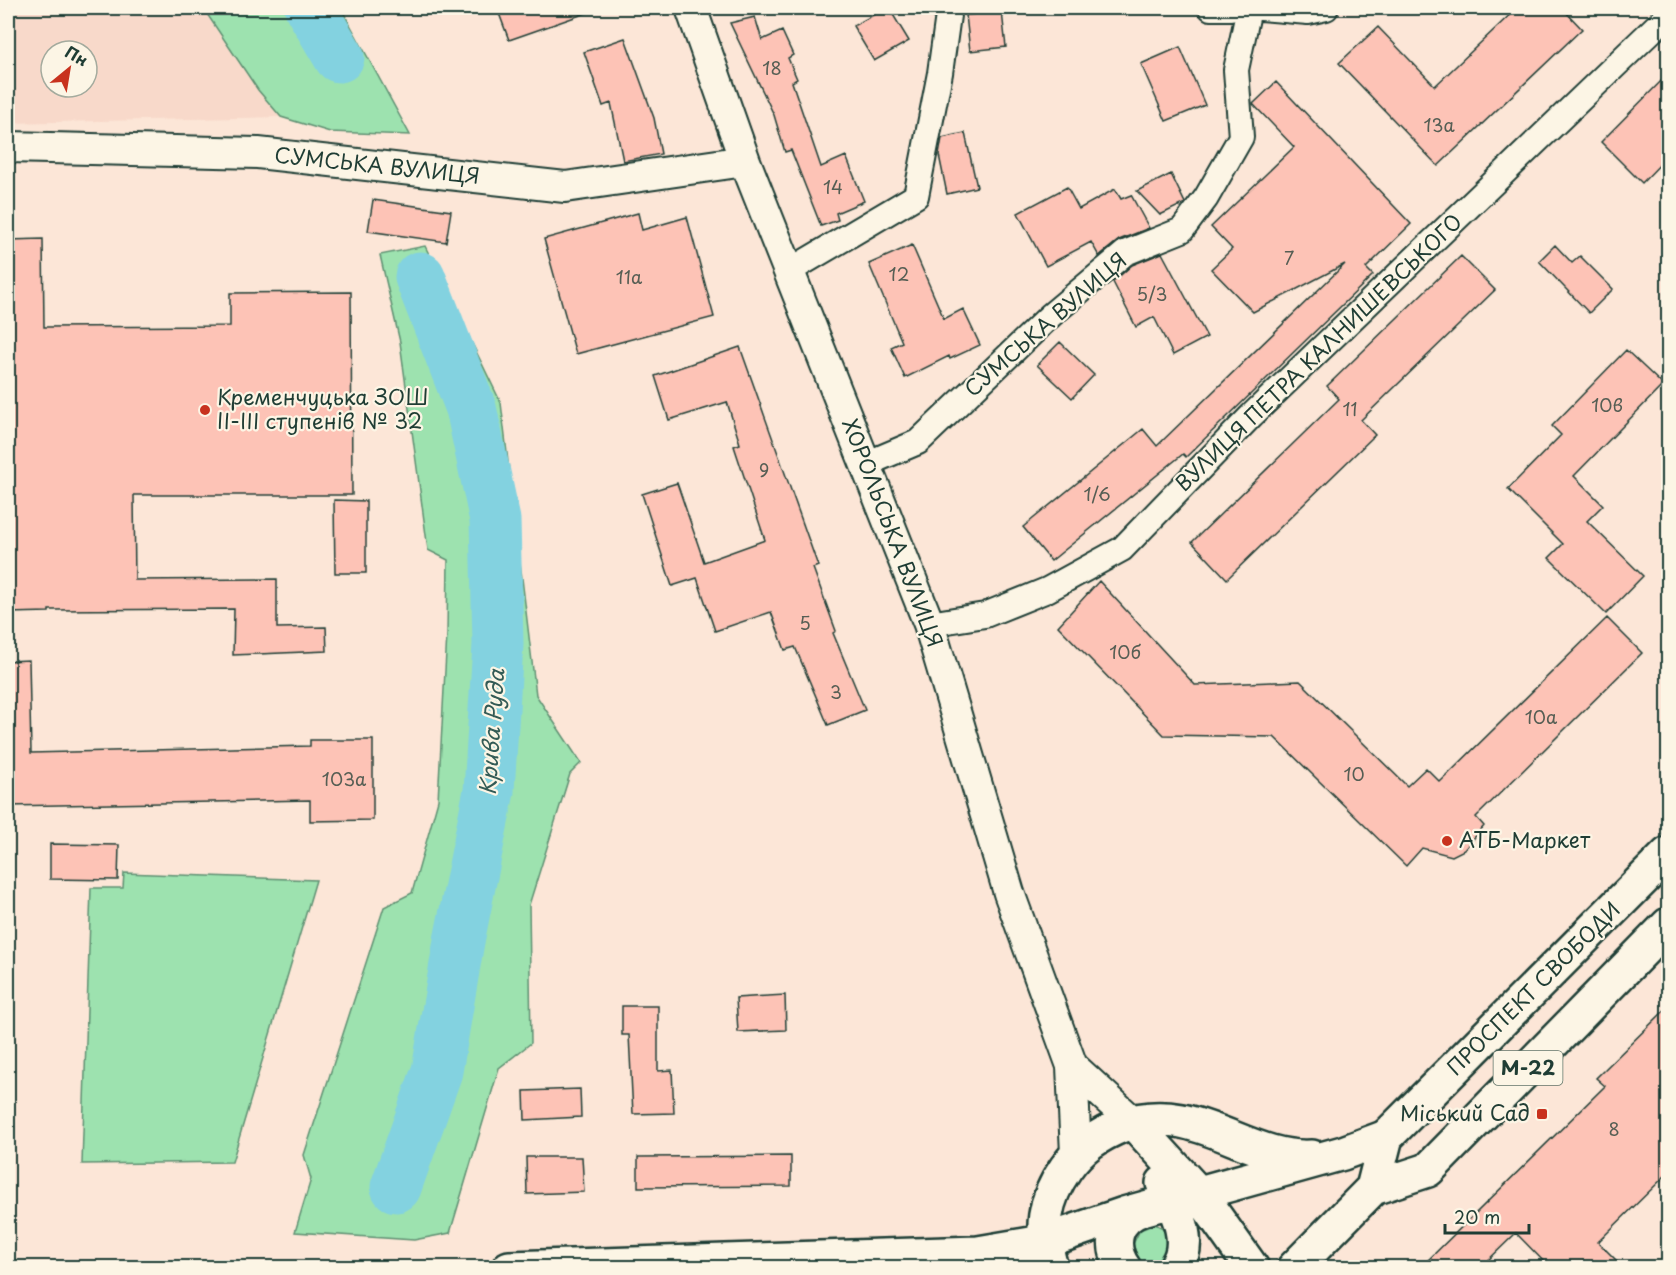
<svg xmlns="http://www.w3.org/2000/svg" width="1676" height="1275" font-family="'Playpen Sans',sans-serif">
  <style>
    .built { fill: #f8d9ca; fill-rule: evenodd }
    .green { fill: #9de2af; stroke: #5e9072; stroke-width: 1.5 }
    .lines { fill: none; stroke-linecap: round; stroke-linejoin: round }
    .river { stroke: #83d2e0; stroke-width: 51 }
    .building { fill: #fdc3b6; stroke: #1f3d34; stroke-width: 1.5 }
    .minor-casing { stroke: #1f3d34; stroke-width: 28 }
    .tertiary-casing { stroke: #1f3d34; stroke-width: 34 }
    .secondary-casing { stroke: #1f3d34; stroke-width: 38 }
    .trunk-casing { stroke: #1f3d34; stroke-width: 38 }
    .minor { stroke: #fcf5e5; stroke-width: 24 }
    .tertiary { stroke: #fcf5e5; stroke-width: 30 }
    .secondary { stroke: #fcf5e5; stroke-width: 33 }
    .trunk { stroke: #fcf5e5; stroke-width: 33 }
    .poi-dot { fill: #c8321e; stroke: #fcf5e5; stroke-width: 2 }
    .labels { text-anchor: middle; stroke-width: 4.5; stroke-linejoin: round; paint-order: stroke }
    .number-label { font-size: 18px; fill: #565e54 }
    .shield { fill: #fcf5e5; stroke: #617469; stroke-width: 1.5 }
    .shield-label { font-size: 20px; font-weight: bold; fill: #1f3d34 }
    .street-label { font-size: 21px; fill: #1f3d34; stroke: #fcf5e5 }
    .poi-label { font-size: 21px; fill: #1f3d34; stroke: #fcf5e5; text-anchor: start }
    .water-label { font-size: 22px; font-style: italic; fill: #335b56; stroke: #fcf5e5 }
  </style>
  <rect width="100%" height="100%" fill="#fce6d7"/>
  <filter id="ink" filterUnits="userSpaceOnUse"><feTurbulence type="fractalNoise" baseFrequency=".0167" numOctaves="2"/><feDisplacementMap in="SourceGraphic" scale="12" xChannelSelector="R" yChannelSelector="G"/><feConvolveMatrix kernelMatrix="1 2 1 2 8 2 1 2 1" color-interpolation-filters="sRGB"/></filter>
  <g filter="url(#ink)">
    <!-- built -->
    <path class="built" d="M8 8H202L258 90 281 117 8 123ZM51 51H87V87H51Z"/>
    <!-- green -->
    <path class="green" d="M203 8H341L410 135 330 132 281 117 258 90Z
      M425 246 501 403 536 695 581 763 570 774 529 905 531 1043 499 1068 450 1233 414 1240 295 1232 311 1179 304 1155 384 907 412 893 438 800 447 634 448 560 428 550 400 342 380 255Z
      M124 873 316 880 232 1162 82 1164 91 888H123Z
      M1155 1224 1169 1231 1173 1238 1161 1264H1145L1138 1259 1133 1244 1140 1230Z"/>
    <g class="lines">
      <!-- river -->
      <path class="river" d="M310 8 339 57
        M396 1187 437 1071 459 941 489 791 498 644 495 520 471 408 420 277"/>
    </g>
    <!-- building -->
    <path class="building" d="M497 8H591L592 11 509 40Z
      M886 8H889L909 41 874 61 853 26Z
      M1517 8H1562L1582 29 1438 166 1339 63 1378 27 1435 86Z
      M1002 12 1006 47 970 51 966 15Z
      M755 17 762 40 782 31 793 55 788 58 797 79 792 82 821 167 846 156 864 201 836 213 838 220 821 226 791 150 785 152 774 115 730 23Z
      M625 38 654 118 661 154 623 161 611 103 603 106 584 52Z
      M1180 47 1205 105 1166 121 1141 64Z
      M1668 74V156L1642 183 1601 142Z
      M1276 82 1411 224 1366 268 1373 275 1186 457 1183 454 1051 561 1023 527 1143 429 1157 446 1345 264 1253 312 1211 269 1232 249 1211 227 1294 147 1253 104Z
      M965 133 977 187 947 194 939 155 942 138Z
      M1171 174 1185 203 1160 215 1137 191Z
      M1067 187 1079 209 1115 189 1121 199 1131 195 1149 228 1119 240 1099 256 1091 242 1046 266 1018 213Z
      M373 200 451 211 446 242 368 231Z
      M638 213 642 230 687 217 714 317 576 354 544 239Z
      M43 239 44 327 230 326V293L351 292 352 495H134L135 580 277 579V628L326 627 327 651 233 655 234 609 49 610V612L8 613V240Z
      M912 245 944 319 963 309 980 345 950 359 949 356 905 378 891 347 902 342 869 264Z
      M1555 245 1572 263 1580 256 1613 289 1589 313 1539 261Z
      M1162 253 1207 337 1173 355 1154 317 1136 327 1113 282 1132 265Z
      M1461 256 1495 290 1361 420 1375 435 1227 579 1192 542 1339 399 1327 386Z
      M1060 342 1094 375 1072 398 1037 365Z
      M740 347 818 566 813 568 836 631 833 633 865 710 828 725 795 647 785 650 771 612 715 631 697 578 672 586 642 494 677 483 704 562 765 540 734 446 740 444 727 402 669 420 655 376Z
      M1626 350 1663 385 1574 476 1603 505 1587 521 1643 576 1606 614 1549 558 1563 544 1508 489 1561 435 1552 426Z
      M334 500 366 501V573H335Z
      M1099 581 1195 685 1300 681 1407 786 1426 768 1440 782 1607 618 1642 653 1476 817 1484 826 1464 850 1452 856 1422 848 1406 866 1274 737 1164 735 1058 626Z
      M29 660 31 753 310 746V740H373V820L310 821V800L8 806V661Z
      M50 844 119 845 118 880 50 879Z
      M785 995 786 1030 738 1032 736 998Z
      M622 1006H658V1071L672 1070 674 1113 633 1114 629 1035H622Z
      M1668 1007V1173L1598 1242 1624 1268H1550L1516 1233 1480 1268H1420L1605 1086 1596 1078Z
      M580 1089 581 1117 525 1120 524 1091Z
      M791 1156V1186L638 1187V1157Z
      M526 1157H582L584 1192 527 1194Z"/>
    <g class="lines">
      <!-- minor casing -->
      <g class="minor-casing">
        <path id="minor" d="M1211 8H1230
          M1261 8 1308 12 1326 8
          M789 271 916 196 940 73 949 8
          M866 464 918 442 1051 315 1125 253 1182 230 1206 198 1241 137 1236 70 1249 8
          M929 624 985 615 1047 590 1122 549 1252 415 1668 15"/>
      </g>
      <!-- tertiary casing -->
      <g class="tertiary-casing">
        <path id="tertiary" d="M691 8 745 161 929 624 1009 893 1072 1066 1076 1154
          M8 147 258 153 565 187 745 161
          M1072 1066 1133 1122"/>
      </g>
      <!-- secondary casing -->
      <g class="secondary-casing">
        <path id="secondary" d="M1133 1122 1200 1195 1252 1268
          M1163 1183C1175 1208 1195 1242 1175 1268
          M509 1268 978 1253 1043 1242 1124 1214 1343 1153 1386 1137
          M1051 1268C1040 1230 1043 1201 1066 1168 1081 1147 1098 1135 1123 1125 1195 1099 1245 1161 1312 1157
          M1124 1268C1108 1245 1115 1218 1142 1209"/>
      </g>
      <!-- trunk casing -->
      <g class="trunk-casing">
        <path id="trunk" d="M1373 1188 1386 1137 1668 854
          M1294 1268 1373 1188 1428 1170 1668 925"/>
      </g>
      <!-- minor -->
      <use href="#minor" class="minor"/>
      <!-- tertiary -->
      <use href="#tertiary" class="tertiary"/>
      <!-- secondary -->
      <use href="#secondary" class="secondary"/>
      <!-- trunk -->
      <use href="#trunk" class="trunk"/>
    </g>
  </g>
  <!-- markers -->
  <g class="poi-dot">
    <circle cx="205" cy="410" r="6"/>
    <circle cx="1447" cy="841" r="6"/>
    <rect x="1536" y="1108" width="12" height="12" rx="3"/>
  </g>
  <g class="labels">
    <!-- number labels -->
    <g class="number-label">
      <text x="772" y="75">18</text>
      <text x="1439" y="132">13а</text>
      <text x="833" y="194">14</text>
      <text x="1289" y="265">7</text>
      <text x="899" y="281">12</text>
      <text x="629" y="284">11а</text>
      <text x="1152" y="301">5/3</text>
      <text x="1607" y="412">10в</text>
      <text x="1350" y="416">11</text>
      <text x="764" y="477">9</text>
      <text x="1097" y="501">1/6</text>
      <text x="805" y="630">5</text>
      <text x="1125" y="659">10б</text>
      <text x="836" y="699">3</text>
      <text x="1541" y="724">10а</text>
      <text x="1354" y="781">10</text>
      <text x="344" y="786">103а</text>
      <text x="1614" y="1136">8</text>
    </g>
    <!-- shield labels -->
    <rect class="shield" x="1493.5" y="1051" width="69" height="34" rx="4.5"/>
    <g class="shield-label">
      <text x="1528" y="1075">М-22</text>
    </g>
    <!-- street labels -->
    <g class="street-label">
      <text transform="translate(377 166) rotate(6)" y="7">СУМСЬКА ВУЛИЦЯ</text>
      <text transform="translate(1046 325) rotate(-41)" y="7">СУМСЬКА ВУЛИЦЯ</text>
      <text transform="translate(1319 353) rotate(-44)" y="7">ВУЛИЦЯ ПЕТРА КАЛНИШЕВСЬКОГО</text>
      <text transform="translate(892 533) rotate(69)" y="7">ХОРОЛЬСЬКА ВУЛИЦЯ</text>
      <text transform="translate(1534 989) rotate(-45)" y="7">ПРОСПЕКТ СВОБОДИ</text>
    </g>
    <!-- poi labels -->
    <g class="poi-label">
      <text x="217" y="405">Кременчуцька ЗОШ<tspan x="217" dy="24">ІІ-ІІІ ступенів № 32</tspan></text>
      <text x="1459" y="848">АТБ-Маркет</text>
      <text x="1530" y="1121" text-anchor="end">Міський Сад</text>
    </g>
    <!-- water labels -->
    <g class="water-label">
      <text transform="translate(492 732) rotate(-86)" y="8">Крива Руда</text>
    </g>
  </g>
  <!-- margin -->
  <rect width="1676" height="1275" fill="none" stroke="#fcf5e5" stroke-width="30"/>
  <rect x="15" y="15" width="1646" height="1245" fill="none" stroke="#1f3d34" stroke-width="2" filter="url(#ink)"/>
  <!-- north arrow -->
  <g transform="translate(69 69) rotate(30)"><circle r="28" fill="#fcf5e5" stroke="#a4ab9e" stroke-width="1.5"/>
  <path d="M0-4.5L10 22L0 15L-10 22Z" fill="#c8321e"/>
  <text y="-9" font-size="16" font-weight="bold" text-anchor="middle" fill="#1f3d34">Пн</text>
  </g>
  <!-- scale -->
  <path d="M1445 1224v9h84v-9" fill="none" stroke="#1f3d34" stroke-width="3"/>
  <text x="1454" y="1224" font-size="18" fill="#1f3d34" stroke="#fcf5e5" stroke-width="4.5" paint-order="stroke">20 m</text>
</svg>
